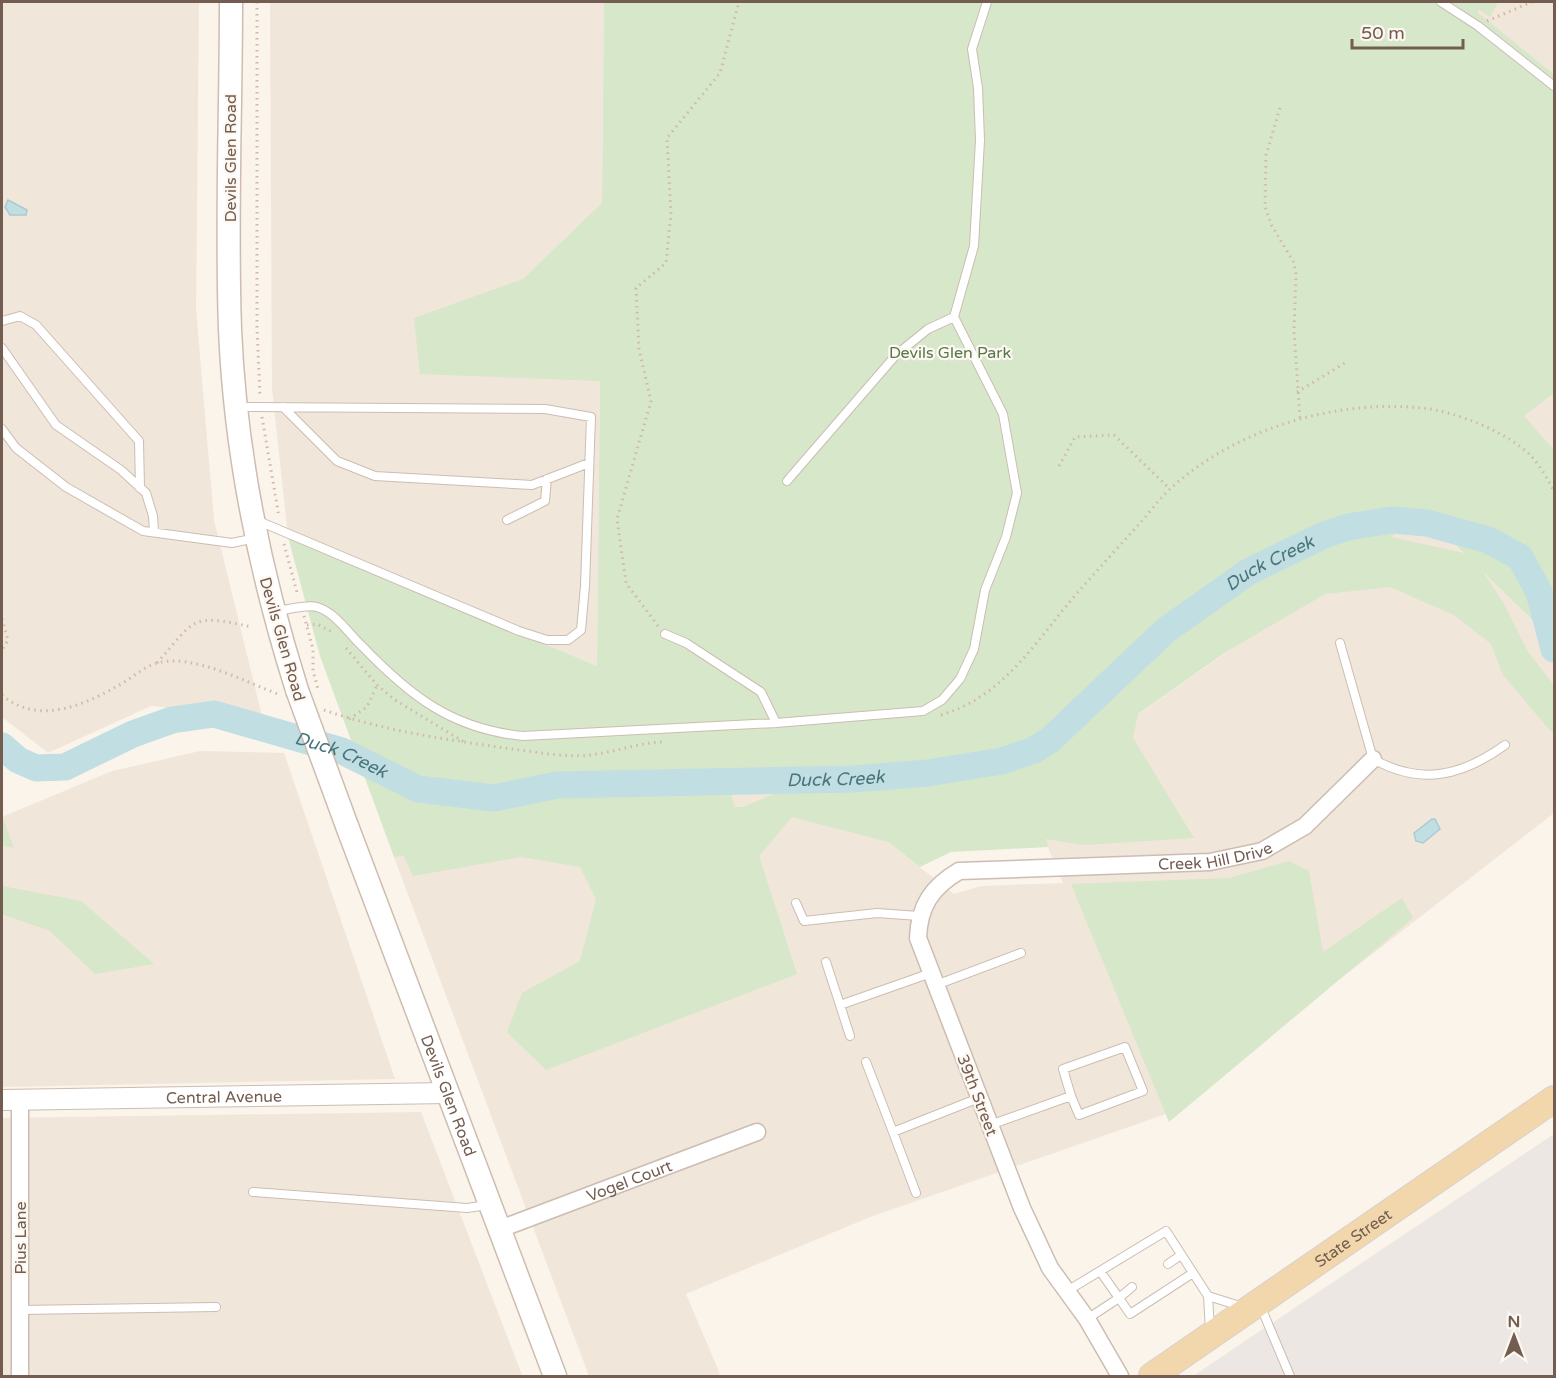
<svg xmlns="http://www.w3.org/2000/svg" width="1556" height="1378" font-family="'Varela Round',sans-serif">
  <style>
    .residential { fill: #f1e6da }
    .industrial { fill: #ece7e3 }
    .green { fill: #d6e7ca; fill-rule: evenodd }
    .water { fill: #c1dee2; stroke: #a8ccd3; stroke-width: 1.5 }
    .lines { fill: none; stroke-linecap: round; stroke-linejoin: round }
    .river { stroke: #c1dee2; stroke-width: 27 }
    .service-casing { stroke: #ccbdb2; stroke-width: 10 }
    .minor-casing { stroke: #ccbdb2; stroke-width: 19 }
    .tertiary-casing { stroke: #ccbdb2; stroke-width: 22 }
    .secondary-casing { stroke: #cebdaf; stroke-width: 25 }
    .primary-casing { stroke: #d8d1ce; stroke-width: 28 }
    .path { stroke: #d2b8a8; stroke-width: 3; stroke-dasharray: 1.5 4.5; stroke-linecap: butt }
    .service { stroke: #fff; stroke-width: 8 }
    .minor { stroke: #fff; stroke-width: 16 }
    .tertiary { stroke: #fff; stroke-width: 20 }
    .secondary { stroke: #fff; stroke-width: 22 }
    .primary { stroke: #f1d7ab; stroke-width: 26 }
    .secondary-bridge-casing { stroke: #cebdaf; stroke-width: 25; stroke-linecap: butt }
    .secondary-bridge { stroke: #fff; stroke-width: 22 }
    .labels { text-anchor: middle; stroke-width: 4.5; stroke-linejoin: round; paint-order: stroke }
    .street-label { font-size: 16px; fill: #735c50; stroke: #fdf8f1 }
    .park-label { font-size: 16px; fill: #57774a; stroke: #fdf8f1 }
    .water-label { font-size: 18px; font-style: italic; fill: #49747c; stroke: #fdf8f1 }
  </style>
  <rect width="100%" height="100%" fill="#faf4eb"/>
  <!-- residential -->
  <path class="residential" d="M2 2H199L196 309 214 520 262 716 151 706 48 753 2 717Z
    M270 2H604L597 666 288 537 272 388Z
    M1477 2H1554V74L1477 13Z
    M1554 393V457L1523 416Z
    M1423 514 1554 641V813L1166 1114 870 1217 686 1294 720 1374 716 1376H589L394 857 738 819 731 794 809 780 954 894 981 886 1063 883 1025 794Z
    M200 751 284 753 395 1079 2 1087V817L112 771Z
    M421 1112 522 1375 2 1376V1118Z"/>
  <!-- industrial -->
  <path class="industrial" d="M1554 1134V1376H1193Z"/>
  <!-- green -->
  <path class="green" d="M604 2H1498L1490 17 1478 9V13L1554 74V393L1524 416 1554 450V641L1483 572 1503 602 1528 652 1554 685V735L1503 675 1491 644 1454 615 1390 587 1325 594 1226 652 1138 714 1133 738 1194 838 1084 845 1046 839 1048 847 951 852 920 867 888 842 792 817 759 856 797 974 546 1070 507 1032 522 993 580 961 596 899 580 867 521 857 413 876 404 856 394 857 320 656 288 537 597 666 600 381 420 374 414 318 523 279 602 203ZM1423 514 1464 553 1391 537ZM809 780 819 789 781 791 743 807H735L731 794Z
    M2 816 14 848 2 845Z
    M1289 861 1309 871 1323 952 1402 898 1413 918 1169 1122 1071 884 1229 878Z
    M2 886 81 901 154 964 95 974 50 931 2 914Z"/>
  <!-- water -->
  <path class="water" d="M8 200 27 210 26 215H10L5 207Z
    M1432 819H1435L1440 829 1423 843 1416 841 1414 833Z"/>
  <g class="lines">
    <!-- river -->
    <path class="river" id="s1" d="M2 746 18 760 36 768 65 767 133 734 172 720 214 714 342 751 418 789 494 798 557 785 854 779 928 773 1002 761 1034 750 1050 740 1166 630 1248 572 1324 535 1348 527 1392 520 1427 523 1488 540 1520 557 1539 592 1554 649"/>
    <!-- service casing -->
    <g class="service-casing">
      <path id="service" d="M1441 2 1478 26 1554 86
        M2 321 20 316 36 325 139 441 140 488
        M2 348 56 425 121 470 146 493 153 516 154 532
        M238 407 545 409 591 417 585 586 581 630 568 640H547L519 631 256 520
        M283 407 337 461 375 476 532 485 589 463
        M2 429 16 448 66 487 143 531 232 543 256 538
        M787 481 896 355 928 329 954 317
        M507 520 545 501 547 479
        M276 611C287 610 307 604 317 607 335 612 349 634 362 646 410 696 452 729 523 736L776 723 923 711 942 700 960 679 974 649 985 590 1006 537 1017 493 1003 414 954 317 974 246 980 140 978 88 972 49 987 2
        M665 634 686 643 761 692 776 723
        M1340 643 1373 759C1421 786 1462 776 1505 745
        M796 903 804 921 877 913 919 916
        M826 962 840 1005 931 973
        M936 985 1021 953
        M840 1005 850 1036
        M866 1062 893 1132 979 1098
        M990 1125 1071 1096 1063 1069 1125 1047 1143 1091 1079 1115 1071 1096
        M893 1132 916 1193
        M253 1192 467 1208 488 1205
        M1168 1264 1181 1255
        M1132 1287 1119 1298 1130 1314 1193 1273
        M1067 1291 1166 1231 1208 1296
        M1260 1305 1290 1376
        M21 1310 216 1307
        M1087 1319 1119 1298 1100 1271
        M1210 1330 1208 1296 1243 1307"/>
    </g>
    <!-- minor casing -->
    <g class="minor-casing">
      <g id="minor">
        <path d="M20 1100V1376"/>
        <path id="s2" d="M500 1229 757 1132"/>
        <path id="s3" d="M1120 1376 1087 1319 1050 1268 1022 1208 918 938C919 906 932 887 959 871L1210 862 1262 851 1305 826 1373 759"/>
      </g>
    </g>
    <!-- tertiary casing -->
    <g class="tertiary-casing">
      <g id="tertiary">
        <path id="s4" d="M2 1100 448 1093"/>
      </g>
    </g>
    <!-- secondary casing -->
    <g class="secondary-casing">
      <g id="secondary">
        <path d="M231 2C231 110 226 220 230 329 235 451 260 573 297 690"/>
        <path id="s5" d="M347 826 555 1376"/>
      </g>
    </g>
    <!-- primary casing -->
    <g class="primary-casing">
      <g id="primary">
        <path id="s6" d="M1152 1376 1554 1099"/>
      </g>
    </g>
    <!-- path -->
    <path class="path" d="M257 2V328L260 396
      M1487 21 1532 2
      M1280 108 1266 155 1265 207 1272 226 1293 261 1296 272 1294 331 1300 418
      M1297 392 1345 363
      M262 417 279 517
      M1059 466 1075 437 1114 435 1170 489
      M284 544 298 596
      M304 616 313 649V671L318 689
      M2 619 8 640 2 650
      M307 625 317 624 332 632
      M658 626 626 583 617 519 651 401 639 349 636 288 666 263 671 214 667 138 720 73 739 2
      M346 648 377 685 395 700 464 742
      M157 663C196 619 189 613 252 627
      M2 695C38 726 85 705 121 684 133 677 144 667 157 663 194 653 246 683 281 695
      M324 710C384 731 449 740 512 749 538 752 565 758 590 755 615 752 638 743 662 742
      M941 715C996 699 1028 654 1062 611 1087 581 1114 552 1140 523 1150 512 1159 499 1170 489 1235 429 1335 399 1422 408 1455 411 1510 433 1532 457 1541 467 1548 480 1554 491
      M349 719 367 707 377 685"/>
    <!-- service -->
    <use href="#service" class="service"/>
    <!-- minor -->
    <use href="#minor" class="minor"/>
    <!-- tertiary -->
    <use href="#tertiary" class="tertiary"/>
    <!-- secondary -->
    <use href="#secondary" class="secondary"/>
    <!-- primary -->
    <use href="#primary" class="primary"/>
    <!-- secondary-bridge casing -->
    <g class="secondary-bridge-casing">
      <path id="secondary-bridge" d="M297 690 347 826"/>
    </g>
    <!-- secondary-bridge -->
    <use href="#secondary-bridge" class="secondary-bridge"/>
  </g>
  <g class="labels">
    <!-- street labels -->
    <g class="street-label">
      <text transform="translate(230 158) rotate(-90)" y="6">Devils Glen Road</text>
      <text transform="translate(283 639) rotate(74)" y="6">Devils Glen Road</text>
      <text dy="6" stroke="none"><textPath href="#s3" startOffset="824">Creek Hill Drive</textPath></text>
      <text dy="6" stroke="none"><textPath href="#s5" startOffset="288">Devils Glen Road</textPath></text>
      <text transform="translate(978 1095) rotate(69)" y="6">39th Street</text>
      <text dy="6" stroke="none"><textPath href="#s4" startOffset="222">Central Avenue</textPath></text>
      <text dy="6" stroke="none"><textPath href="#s2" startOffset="138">Vogel Court</textPath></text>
      <text transform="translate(20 1238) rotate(-90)" y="6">Pius Lane</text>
      <text dy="6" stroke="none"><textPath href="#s6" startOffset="244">State Street</textPath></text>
    </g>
    <!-- park labels -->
    <g class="park-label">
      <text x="950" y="358">Devils Glen Park</text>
    </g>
    <!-- water labels -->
    <g class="water-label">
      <text dy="6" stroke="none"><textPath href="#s1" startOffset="1371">Duck Creek</textPath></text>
      <text dy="6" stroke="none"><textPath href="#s1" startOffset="363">Duck Creek</textPath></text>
      <text dy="6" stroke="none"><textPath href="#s1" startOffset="867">Duck Creek</textPath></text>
    </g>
  </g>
  <!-- border -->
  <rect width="1556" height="1378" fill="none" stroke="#735c50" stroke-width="6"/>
  <!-- north arrow -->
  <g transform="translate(1514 1336)" stroke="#fdf8f1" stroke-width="4.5" paint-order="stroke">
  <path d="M0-4.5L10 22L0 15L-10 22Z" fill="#735c50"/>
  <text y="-9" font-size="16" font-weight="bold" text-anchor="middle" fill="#735c50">N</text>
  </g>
  <!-- scale -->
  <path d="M1352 39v9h111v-9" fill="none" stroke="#735c50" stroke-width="3"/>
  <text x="1361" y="39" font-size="18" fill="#735c50" stroke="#fdf8f1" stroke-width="4.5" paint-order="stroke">50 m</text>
</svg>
